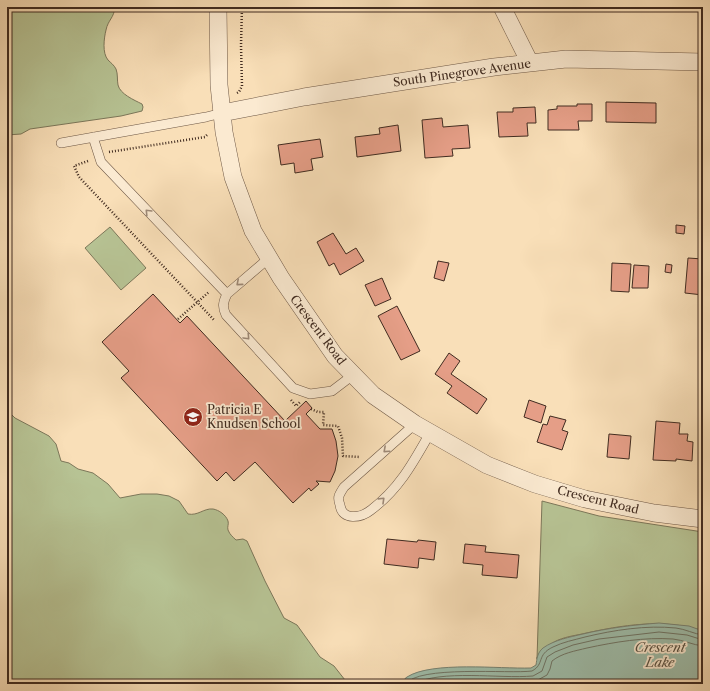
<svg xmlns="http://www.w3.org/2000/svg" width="710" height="691" font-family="'Libre Caslon Text',serif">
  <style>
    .green { fill: #b7c394; stroke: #7c775a }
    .water { fill: #9ebdaa; stroke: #788373 }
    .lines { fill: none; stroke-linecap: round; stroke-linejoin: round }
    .shore { stroke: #6f7465; stroke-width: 1 }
    .building { fill: #e59e87; stroke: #402b20 }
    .service-casing { stroke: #6e5846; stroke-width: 10 }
    .minor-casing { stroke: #6e5846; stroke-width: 18 }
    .path { stroke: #402b20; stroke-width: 2.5; stroke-dasharray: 1 2; stroke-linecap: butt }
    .service { stroke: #fbead1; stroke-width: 9 }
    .minor { stroke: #fbead1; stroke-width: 17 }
    .oneway { stroke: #9e8a78 }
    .labels { text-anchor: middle; stroke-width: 3.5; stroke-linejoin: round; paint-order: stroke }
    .street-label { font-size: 12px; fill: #402b20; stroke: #fbead1 }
    .poi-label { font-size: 12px; fill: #402b20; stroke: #fbead1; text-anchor: start }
    .water-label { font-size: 13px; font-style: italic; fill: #585042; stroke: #fbead1 }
  </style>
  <rect width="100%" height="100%" fill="#f9dfb8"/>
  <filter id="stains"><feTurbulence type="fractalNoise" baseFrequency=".005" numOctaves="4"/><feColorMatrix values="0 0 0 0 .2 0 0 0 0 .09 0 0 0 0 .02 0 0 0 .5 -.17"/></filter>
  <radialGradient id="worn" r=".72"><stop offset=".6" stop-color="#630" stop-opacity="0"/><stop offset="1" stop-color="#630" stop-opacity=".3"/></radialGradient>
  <!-- green -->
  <path class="green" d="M7 7H115C114 18 108 20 106 30 104 38 102 53 108 60 111 63 114 65 116 69 118 74 117 80 118 85 120 94 134 100 142 104L143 107 142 111 121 116 30 129 21 134 7 135Z
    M110 227 146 268 121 290 85 248Z
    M7 410 15 418 49 436 56 444 61 461 69 463 78 469 93 473 108 484 120 498 141 494H157L169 496 179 501 188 514C198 516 204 508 213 509 219 510 226 515 228 521 229 524 227 527 228 530 230 535 233 537 236 540L243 539 247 541 265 581 284 618 297 625 320 657 334 666 345 680 347 684H7Z
    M542 501 599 516 703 532V631C664 618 622 625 582 634 572 636 559 638 551 644 546 647 541 652 537 657V659Z"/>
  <!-- water -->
  <path class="water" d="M659 623 689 626 703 631V684H401C403 681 404 679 407 677 432 661 499 669 531 668L536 665C537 659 537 653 543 648 554 640 570 637 583 634 608 628 633 625 659 623Z"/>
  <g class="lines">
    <!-- shore -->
    <path class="shore" d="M406 684C417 665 510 674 532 671 545 664 536 655 553 647 563 642 574 640 585 637 614 630 646 625 676 628 685 629 694 634 703 635
      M413 684C442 669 499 679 533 676L542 671 547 657 555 652 573 645 599 639 659 632 687 635 703 640
      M436 684 453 683 534 682 547 675 550 669 552 661C562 653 575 651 587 648 615 642 644 637 673 639 683 640 693 645 703 646"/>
  </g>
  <!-- building -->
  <path class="building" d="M606 102 656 103V123L606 122Z
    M577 104H592V121H578L579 130H548V110L557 109V106H577Z
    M535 107 536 123H527L528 136 499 137 497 112H513V108Z
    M442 118 443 127 468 125 470 148 452 149 453 156 425 158 422 120Z
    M398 125 401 151 357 157 355 137 380 134 379 128Z
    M320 139 323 157 311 159 313 170 295 173 294 163 281 165 278 145Z
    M676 225 685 226 684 234 676 233Z
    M333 233 346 254 356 248 364 261 340 275 334 263 329 266 317 242Z
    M688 258 703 259V295L685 293Z
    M438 261 449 263 444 281 434 278Z
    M612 263 631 264 629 292 611 291Z
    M666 264 672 265 671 273 665 272Z
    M634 265 649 266 648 288H632Z
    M382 278 391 299 375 306 365 285Z
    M153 294 180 323 187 316 285 421 306 401 312 408 306 414 320 429H332L336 441 338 456 335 471 330 482 316 481 319 484 311 491 309 488 293 503 255 462 234 481 226 472 217 481 121 378 129 371 102 342Z
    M397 306 420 351 401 360 378 316Z
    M449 353 460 361 451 374 487 399 477 414 447 393 452 386 435 374Z
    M529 400 546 406 541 423 524 417Z
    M550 416 566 420 562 430 568 432 562 450 537 442 543 424 547 425Z
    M656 421 680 423 679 434H688L687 441 693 442 692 461 676 459V461L653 460Z
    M609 434 631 436 629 459 607 457Z
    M387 539 417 542 418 540 436 542 434 560 419 558 418 568 384 564Z
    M465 544 486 546 485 552 519 555 517 578 482 575 483 565 463 563Z"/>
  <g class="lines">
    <!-- service casing -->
    <g class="service-casing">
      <path id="service" d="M93 137 101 162 227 294 269 258
        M61 143 206 117 222 113
        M227 294C223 302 222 307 226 315L293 388 310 394 332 391 353 375
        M415 424 344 487C342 490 340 493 339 496 338 498 339 502 340 505 342 521 361 518 371 510 399 489 413 463 430 433"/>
    </g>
    <!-- minor casing -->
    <g class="minor-casing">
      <path id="minor" d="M218 7 219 85 224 132 233 177 253 231 281 278 335 356 373 395 415 424 487 465 535 484 585 499 654 513 703 519
        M502 7 530 63
        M222 113 304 97 494 67 566 59 703 62"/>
    </g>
    <!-- path -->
    <path class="path" d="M237 93 239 92 242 86 241 45 242 7
      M109 152 205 137 208 134
      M88 161 74 166 79 177 215 321
      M178 319 209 292
      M291 400 296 406 300 402
      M311 409 318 412H324L323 425 338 426 342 438 343 456 360 457"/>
    <!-- service -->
    <use href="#service" class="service"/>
    <!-- minor -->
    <use href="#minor" class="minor"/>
  </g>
  <!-- one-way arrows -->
  <defs><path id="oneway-chevron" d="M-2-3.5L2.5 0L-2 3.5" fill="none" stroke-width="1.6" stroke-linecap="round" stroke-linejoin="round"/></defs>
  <g class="oneway">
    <use href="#oneway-chevron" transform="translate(148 212) rotate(-134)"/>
    <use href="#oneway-chevron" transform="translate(239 283) rotate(139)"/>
    <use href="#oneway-chevron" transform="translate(247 337) rotate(47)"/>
    <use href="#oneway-chevron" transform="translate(386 450) rotate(138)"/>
    <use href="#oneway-chevron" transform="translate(382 500) rotate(-44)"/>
  </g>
  <!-- icons -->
  <defs>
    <g id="school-disc" transform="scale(1)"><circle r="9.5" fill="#8f2418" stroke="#fbead1"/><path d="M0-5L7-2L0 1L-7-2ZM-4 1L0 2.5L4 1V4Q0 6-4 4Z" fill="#fff"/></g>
  </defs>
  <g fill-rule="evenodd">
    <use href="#school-disc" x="193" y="417"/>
  </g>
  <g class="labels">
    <!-- street labels -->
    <g class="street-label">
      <text transform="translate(462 73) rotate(-8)" y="4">South Pinegrove Avenue</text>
      <text transform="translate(318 330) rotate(53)" y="4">Crescent Road</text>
      <text transform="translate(598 500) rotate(14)" y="4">Crescent Road</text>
    </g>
    <!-- poi labels -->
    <g class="poi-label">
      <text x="207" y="414">Patricia E<tspan x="207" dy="14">Knudsen School</tspan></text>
    </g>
    <!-- water labels -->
    <g class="water-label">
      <text x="660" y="652">Crescent<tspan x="660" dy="15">Lake</tspan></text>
    </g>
  </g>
  <!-- margin -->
  <rect width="710" height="691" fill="none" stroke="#f9dfb8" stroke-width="24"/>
  <rect x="8" y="8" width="694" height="675" fill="none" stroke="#402b20" stroke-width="2"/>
  <rect x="12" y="12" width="686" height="667" fill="none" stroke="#402b20"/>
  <rect width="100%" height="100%" filter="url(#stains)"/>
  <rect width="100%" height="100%" fill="url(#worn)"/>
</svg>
